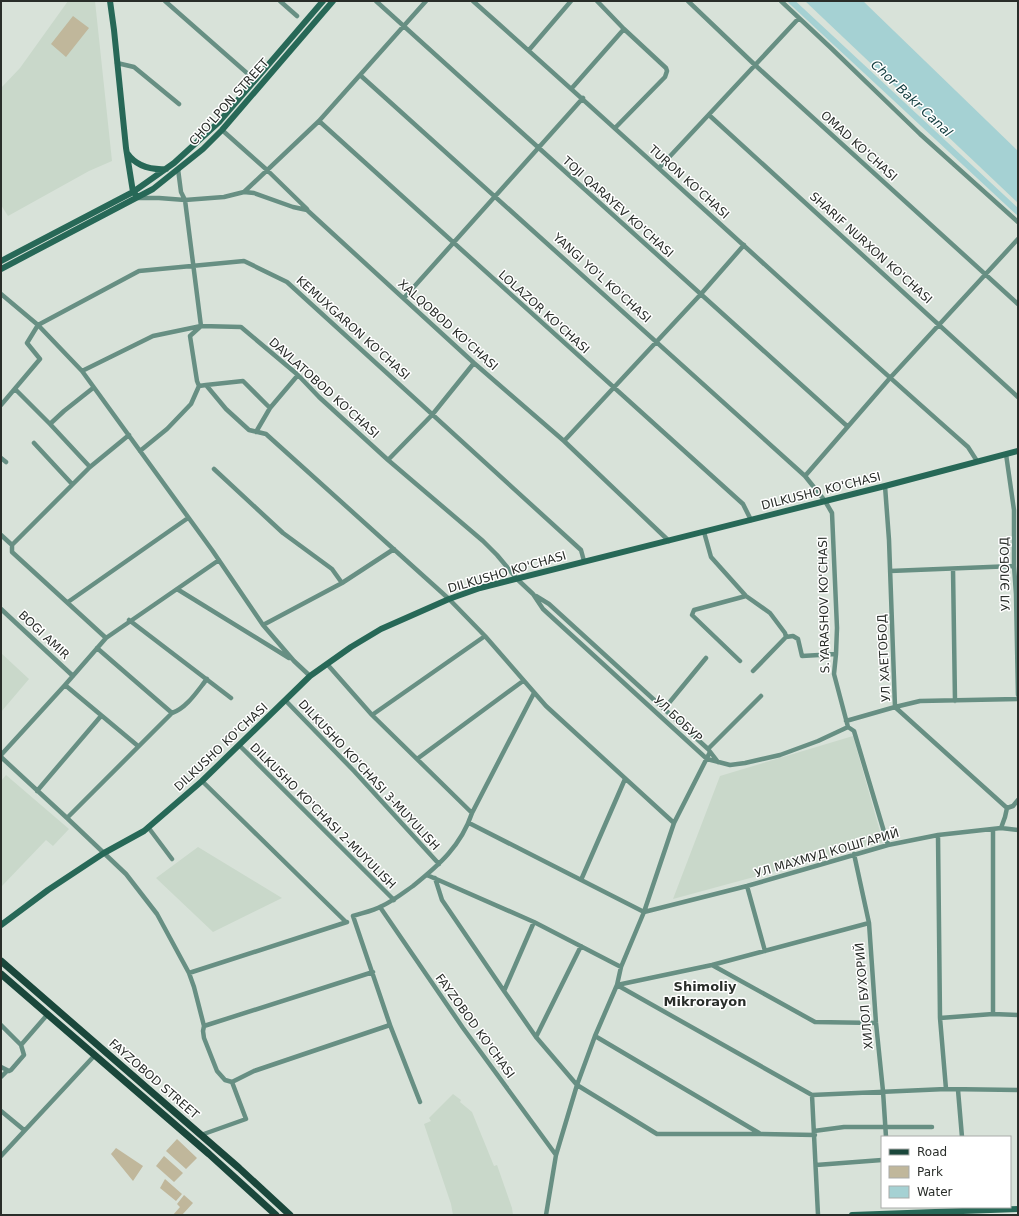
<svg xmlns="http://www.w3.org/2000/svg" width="1019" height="1216" font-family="'DejaVu Sans',sans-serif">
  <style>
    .built { fill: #c9d8ca }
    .green { fill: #c0b79b }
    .water { fill: #a5d1d3 }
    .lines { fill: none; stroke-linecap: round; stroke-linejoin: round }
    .canal { stroke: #a5d1d3; stroke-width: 6 }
    .street { stroke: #678f83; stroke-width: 4.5 }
    .secondary { stroke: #276857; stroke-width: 6 }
    .primary { stroke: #1a473b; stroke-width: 7 }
    .labels { text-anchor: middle; stroke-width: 3; stroke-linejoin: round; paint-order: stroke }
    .street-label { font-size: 12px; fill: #292d29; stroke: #fff }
    .water-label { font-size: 13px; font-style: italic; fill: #123c3e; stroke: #fff }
    .neighbourhood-label { font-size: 13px; font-weight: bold; fill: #292d29; stroke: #fff }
  </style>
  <rect width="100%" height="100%" fill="#d8e2d9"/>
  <!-- built -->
  <path class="built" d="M68 1H95L112 161 89 171 8 216 1 205V88L20 68Z
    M1 653 29 679 1 712Z
    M853 736 883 842 673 899 720 776Z
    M6 775 69 829 53 846 46 840 1 887V781Z
    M198 847 282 898 213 932 156 878Z
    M453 1094 461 1100 460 1102 472 1112 494 1166 497 1165 512 1208 513 1215H453L451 1204 424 1124 431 1121 429 1118Z"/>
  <!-- green -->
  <path class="green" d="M73 16 89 28 66 57 51 44Z
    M177 1139 197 1158 186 1169 166 1151Z
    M116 1148 143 1166 133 1181 111 1154Z
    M164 1156 183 1173 174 1182 156 1166Z
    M165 1179 182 1194 176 1201 160 1188Z
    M184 1195 193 1203 182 1215H173L180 1207 177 1204Z"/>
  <!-- water -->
  <path class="water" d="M805 1H863L1018 151V203Z"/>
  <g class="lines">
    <!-- canal -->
    <path class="canal" d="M791 1 1018 212"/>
    <!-- street -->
    <path class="street" d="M165 1 255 80
      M280 1 297 16
      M376 1 847 426
      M473 1C639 148 801 300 968 447L977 461
      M597 1 624 29 666 68 667 71 665 77 615 128
      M688 1 755 65 1018 304
      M781 1 831 48 920 134 1018 222
      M529 50 571 1
      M117 63 134 67 179 104
      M360 75 805 476 825 501 832 513 837 628 836 654 834 674 848 727 854 731 888 845
      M572 88 624 29
      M709 115 1018 397
      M319 121 743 504 751 520
      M222 130 267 170 307 209
      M659 168 798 19
      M244 192 319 121 426 1
      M138 198H159L185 200 224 197 244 192 254 193 293 207 307 210 474 363 564 441 669 541
      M1 294 38 325 82 371 212 550 263 625 294 661 310 676
      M404 298 583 98
      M82 371 153 336 201 326 241 327 298 375 319 397 388 460 483 541 497 555 517 579 533 594 543 609 707 759 730 765 745 763 780 755 818 741 848 727
      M206 385 243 381 270 408
      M199 386 206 385 226 409 249 430 266 434 449 599 485 636 546 706 674 823
      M15 389 50 424 90 467
      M1 405 40 359 27 343 38 325 139 271 244 261 287 282 581 550 584 561
      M50 424 64 411 93 388
      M256 432 270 408 298 375
      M564 441 701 294 744 245
      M34 443 72 484
      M140 451 167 429 191 404 199 386 197 381 190 336 201 326 185 200 181 192 178 169
      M1006 454 1014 510V566L1016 594 1018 695
      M1 458 6 462
      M388 460 432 415 474 363
      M214 469 283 533 332 569 342 583
      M805 476 890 378 1018 239
      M885 486 889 540 895 707 1007 808 1005 817 1001 828
      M704 532 711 557 746 596 770 613 785 633 786 637 753 671
      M1 535 12 545V552L106 638 219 560
      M12 545 90 467 129 435
      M953 569 955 701
      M890 571 1014 566
      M177 589 289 658
      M536 596 549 604 708 749 718 762
      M68 602 188 518
      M1 609 73 676
      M129 620 231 698
      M263 625 342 583 394 549
      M786 637 793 636 798 639 802 656 836 654
      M97 648 172 713
      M740 661 692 615 694 610 746 596
      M327 664 372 715 472 813
      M65 685 138 746
      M285 700 354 771 439 864
      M664 709 706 658
      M372 715 485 636
      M846 721 895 707 920 701 1018 699
      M239 745 394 900
      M708 749 761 696
      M1 755 65 685 106 638
      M1 757 67 818 126 874 157 914 189 973 194 987 204 1026 203 1031 204 1038 217 1071 225 1080 232 1082 246 1119 201 1135
      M417 759 523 681
      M202 781 346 922
      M37 791 101 716
      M1007 808 1013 806 1018 800
      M67 818 172 713C187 708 198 690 207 679
      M469 823 644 912
      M148 827 172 859
      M938 835 940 1018 946 1089
      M854 854 869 923 876 1023 883 1091 886 1137
      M427 875 534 922 621 967
      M435 878 442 900 504 991 536 1037 577 1085 657 1134H760L815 1135
      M581 880 625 779
      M747 886 765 951
      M380 907 463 1028 556 1155
      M644 912 747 886 888 845 938 835 1001 828 1018 830
      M712 965 815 1022 876 1023
      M189 973 347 922
      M617 985 812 1095 946 1089 1018 1090
      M617 985 712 965 869 923
      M504 991 534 922
      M993 1014V829
      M940 1018 993 1014 1018 1015
      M1 1025 21 1045 24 1055 11 1070 9 1071 1 1067
      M204 1026 373 972
      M595 1036 759 1133
      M536 1037 581 946
      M21 1045 47 1015
      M1 1077 7 1071
      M232 1082 254 1071 390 1025
      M958 1090 962 1137
      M812 1095 818 1215
      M420 1102 390 1025 353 916C362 913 373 911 382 906 393 901 403 893 413 886 439 865 461 846 472 813L534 693
      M1 1111 24 1130
      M814 1131 844 1127H932
      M1 1156 95 1055
      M816 1165 882 1160
      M546 1215 556 1155 577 1085 595 1036 617 985 621 967 644 912 674 823 710 752"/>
    <!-- secondary -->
    <path class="secondary" d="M110 1 114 30 126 148 133 192 136 195
      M127 153C136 166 150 170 166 169
      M1 261 133 192 174 163 219 122 323 1
      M1 269 153 189 203 149 222 130 333 1
      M1 925 48 890 104 853 144 831 202 781 310 676 351 647 381 629 449 599 480 588 885 486 1018 451
      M852 1215 1018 1209"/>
    <!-- primary -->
    <path class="primary" d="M1 961 239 1168 290 1215
      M1 974 209 1154 276 1215"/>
  </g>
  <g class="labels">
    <!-- street labels -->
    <g class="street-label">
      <text transform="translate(229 102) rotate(-48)" y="4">CHO'LPON STREET</text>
      <text transform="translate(859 146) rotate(42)" y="4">OMAD KO'CHASI</text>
      <text transform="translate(689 182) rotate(42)" y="4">TURON KO'CHASI</text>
      <text transform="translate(618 207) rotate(42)" y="4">TOJI QARAYEV KO'CHASI</text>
      <text transform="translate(871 248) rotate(42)" y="4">SHARIF NURXON KO'CHASI</text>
      <text transform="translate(602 278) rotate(42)" y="4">YANGI YO'L KO'CHASI</text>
      <text transform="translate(544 312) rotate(42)" y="4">LOLAZOR KO'CHASI</text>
      <text transform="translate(448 325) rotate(42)" y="4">XALQOBOD KO'CHASI</text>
      <text transform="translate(353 328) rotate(42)" y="4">KEMUXGARON KO'CHASI</text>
      <text transform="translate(324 388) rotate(42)" y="4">DAVLATOBOD KO'CHASI</text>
      <text transform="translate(821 491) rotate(-14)" y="4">DILKUSHO KO'CHASI</text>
      <text transform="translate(507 572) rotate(-16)" y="4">DILKUSHO KO'CHASI</text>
      <text transform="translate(1005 574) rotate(-91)" y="4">УЛ ЭЛОБОД</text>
      <text transform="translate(824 605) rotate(-91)" y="4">S.YARASHOV KO'CHASI</text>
      <text transform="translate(44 635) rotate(43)" y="4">BOGI AMIR</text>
      <text transform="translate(884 658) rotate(-93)" y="4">УЛ ХАЕТОБОД</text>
      <text transform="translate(678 719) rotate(43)" y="4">УЛ БОБУР</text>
      <text transform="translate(221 747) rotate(-43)" y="4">DILKUSHO KO'CHASI</text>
      <text transform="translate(369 775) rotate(47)" y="4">DILKUSHO KO'CHASI 3-MUYULISH</text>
      <text transform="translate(323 816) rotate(45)" y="4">DILKUSHO KO'CHASI 2-MUYULISH</text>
      <text transform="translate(827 853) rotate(-16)" y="4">УЛ МАХМУД КОШГАРИЙ</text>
      <text transform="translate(864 996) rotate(-95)" y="4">ХИЛОЛ БУХОРИЙ</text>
      <text transform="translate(475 1026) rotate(54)" y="4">FAYZOBOD KO'CHASI</text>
      <text transform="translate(154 1079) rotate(41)" y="4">FAYZOBOD STREET</text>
    </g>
    <!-- water labels -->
    <g class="water-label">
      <text transform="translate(912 98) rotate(43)" y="5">Chor Bakr Canal</text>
    </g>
    <!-- neighbourhood labels -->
    <g class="neighbourhood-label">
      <text x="705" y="991">Shimoliy<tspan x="705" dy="15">Mikrorayon</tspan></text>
    </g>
  </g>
  <!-- border -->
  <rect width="1019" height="1216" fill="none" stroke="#292d29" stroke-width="4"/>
  <!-- legend -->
  <rect x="881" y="1136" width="130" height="72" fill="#ffffff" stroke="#a9aba9"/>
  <rect x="889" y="1149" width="20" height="6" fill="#1a473b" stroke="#a9aba9"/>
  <text x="917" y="1156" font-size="12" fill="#292d29">Road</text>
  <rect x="889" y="1166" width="20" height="12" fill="#c0b79b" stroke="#a9aba9"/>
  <text x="917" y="1176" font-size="12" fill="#292d29">Park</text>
  <rect x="889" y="1186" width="20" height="12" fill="#a5d1d3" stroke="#a9aba9"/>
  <text x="917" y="1196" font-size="12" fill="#292d29">Water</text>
</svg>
